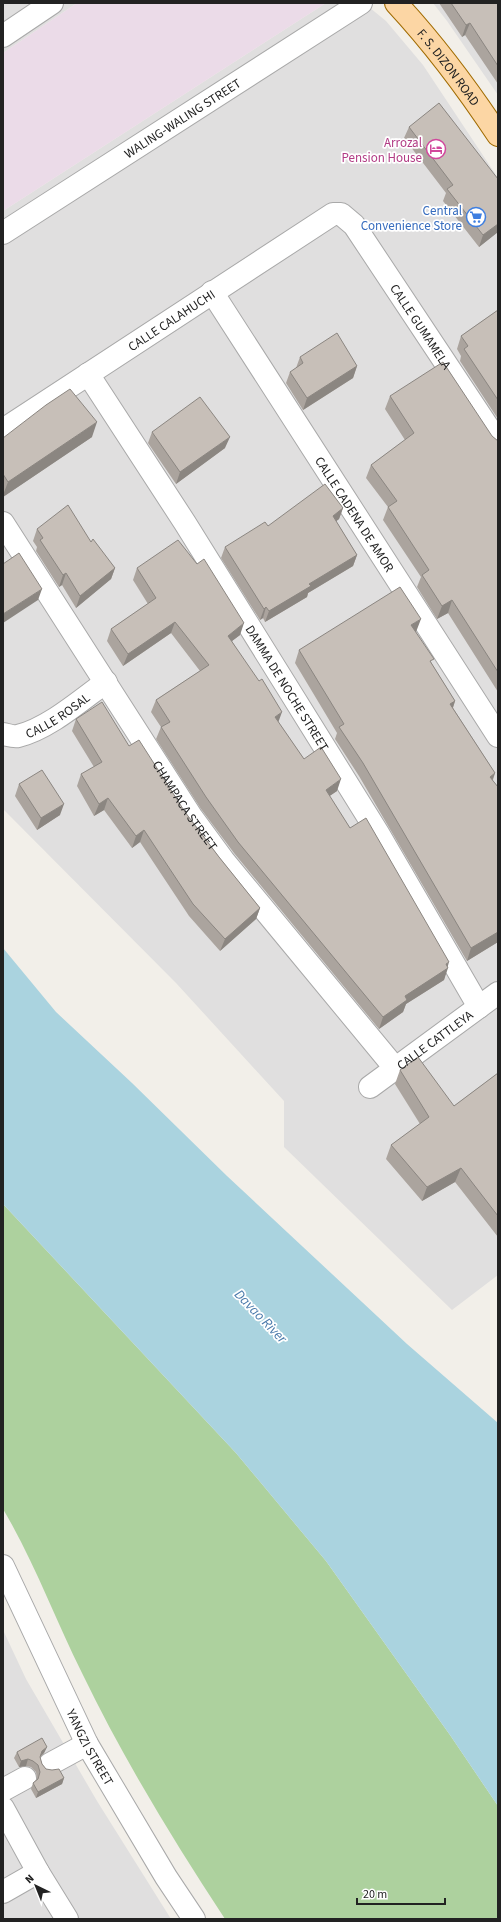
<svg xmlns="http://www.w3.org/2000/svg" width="501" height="1922" font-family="'Source Sans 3',sans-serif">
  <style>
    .residential { fill: #e0dfdf }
    .industrial { fill: #ebdbe8 }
    .forest { fill: #add19e }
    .water { fill: #aad3df }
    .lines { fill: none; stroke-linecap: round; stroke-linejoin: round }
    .minor-casing { stroke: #a9a9a9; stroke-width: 24 }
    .major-casing { stroke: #a06b00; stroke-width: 24 }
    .minor { stroke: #fff; stroke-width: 22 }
    .major { stroke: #fcd6a4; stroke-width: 22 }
    .wall { fill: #aba49e }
    .shaded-wall { fill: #8b8681 }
    .building { fill: #c7bfb8; stroke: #8b8681 }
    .labels { text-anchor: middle; stroke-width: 3.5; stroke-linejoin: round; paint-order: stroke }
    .street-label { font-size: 13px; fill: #222; stroke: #fff }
    .hotel-label { font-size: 13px; fill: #b23c85; stroke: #fff; text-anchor: end }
    .shop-label { font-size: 13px; fill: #366cbe; stroke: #fff; text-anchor: end }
    .water-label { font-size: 14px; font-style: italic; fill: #4a7aab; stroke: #fff }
  </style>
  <rect width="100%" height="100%" fill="#f2efe9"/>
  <!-- residential -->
  <path class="residential" d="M3 3H77L3 53Z
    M326 3H364L386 21 423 65 498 178V1275L452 1310 284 1147V1101L176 983 3 809V211Z
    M433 3H498V95L447 21Z
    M3 1630 26 1679 97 1801 171 1919H3Z"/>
  <!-- industrial -->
  <path class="industrial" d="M77 3H326L3 211V53Z"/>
  <!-- forest -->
  <path class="forest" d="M3 1204 236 1453 326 1561 450 1735 498 1806V1919H225C173 1840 123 1758 82 1673 55 1619 34 1561 3 1509Z"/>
  <!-- water -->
  <path class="water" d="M3 948 56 1012 132 1083 227 1176 407 1344 498 1423V1806L450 1735 326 1561 236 1453 3 1204Z"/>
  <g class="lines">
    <!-- minor casing -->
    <g class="minor-casing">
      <g id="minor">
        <path d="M3 36 52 3"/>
        <path id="s1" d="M3 233 361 3"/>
        <path id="s2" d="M212 292 498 736"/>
        <path id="s3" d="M88 374 185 523 378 833 479 1007"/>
        <path id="s4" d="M3 430 333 214H341L354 225 498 442"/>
        <path id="s5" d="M3 523 191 816 224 861 395 1068"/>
        <path id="s6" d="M3 734C8 735 14 737 18 736 48 729 81 700 106 682"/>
        <path id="s7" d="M370 1087 498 993"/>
        <path id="s8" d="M3 1566 87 1744 166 1877 194 1919"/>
        <path d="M50 1764 87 1744"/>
        <path d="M3 1790 25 1778"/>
        <path d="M3 1808 38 1872 67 1919"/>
        <path d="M3 1892 38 1872"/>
      </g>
    </g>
    <!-- major casing -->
    <g class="major-casing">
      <g id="major">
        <path id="s9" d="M396 3C434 44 467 88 498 135"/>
      </g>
    </g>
    <!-- minor -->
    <use href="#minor" class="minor"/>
    <!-- major -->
    <use href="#major" class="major"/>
  </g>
  <!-- wall -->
  <path class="wall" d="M439 3H498V84L465 35 462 37Z
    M409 127 498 179V232L479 247 443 201 446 193 404 138Z
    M498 310V419L460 361 461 356 457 349 461 336Z
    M300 357 357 366 353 378 303 410 286 383 290 372 296 368Z
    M390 396 492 436 498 441V692L448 613 437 619 417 587 421 577 383 520 388 507 366 478 371 465 405 440 385 409Z
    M152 432 225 448 176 484 148 443Z
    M92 437 3 497V438Z
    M343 508 339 519 336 521 357 555 353 566 308 593 307 597 265 622 263 618 260 620 221 558 225 547 268 526Z
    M37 529 91 542 115 568 111 579 76 608 62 585 59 587 36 551 37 547 33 541Z
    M137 568 240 635 232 641 278 722 304 759 337 791 329 796 350 828 447 967 444 980 406 1004 403 1012 379 1029 234 853 201 809 156 739 161 727 151 712 156 700 200 671 171 633 123 666 107 641 111 629 148 604 133 580Z
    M416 632 432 664 455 701 453 708 495 773 493 780 498 942 467 961 359 776 335 739 337 733 295 663 299 650Z
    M76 719 129 746 185 812 219 857 260 908 256 919 220 951 189 916 140 842 132 848 104 810 94 816 77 786 81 774 94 767 72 731Z
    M19 784 60 815 37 830 15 796Z
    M400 1070 454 1106 498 1073V1237L455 1182 422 1201 386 1159 391 1145 420 1124 395 1084Z
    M47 1747 44 1753 40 1757 42 1764 46 1769 64 1778 62 1784 36 1798 31 1789 33 1783 37 1779 36 1772 31 1767 26 1766 19 1767 14 1758 17 1752Z"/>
  <!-- shaded-wall -->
  <path class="shaded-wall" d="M470 23 465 35 462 37 466 25Z
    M498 224V232L479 247 483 235Z
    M357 366 353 378 303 410 307 398Z
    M97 422 92 437 3 497V495L8 482Z
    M230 437 225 448 176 484 180 472Z
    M343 508 339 519 329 527 333 516Z
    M357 555 353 566 308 593 307 597 265 622 269 611 309 584Z
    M115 568 111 579 76 608 80 596Z
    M66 573 62 585 59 587 63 575Z
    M42 589 38 600 3 623V614Z
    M452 600 448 613 437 619 442 606Z
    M266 607 263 618 260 620 264 609Z
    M421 619 416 632 406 638 411 625Z
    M175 622 171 633 123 666 128 654Z
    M244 623 240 635 224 647 228 636Z
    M455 701 451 713 450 704Z
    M282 712 278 723 275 717Z
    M495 773 490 786V777Z
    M341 779 337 791 321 802 326 790Z
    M108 798 104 810 94 816 99 804Z
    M64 804 60 815 37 830 41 818Z
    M144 830 140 842 132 848 136 836Z
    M260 908 256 919 220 951 225 939Z
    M498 932V942L467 961 471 948Z
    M449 962 447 969 448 968 444 980 406 1004 403 1012 379 1029 383 1017 405 996 446 964Z
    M461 1168 455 1182 422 1201 427 1187Z
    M47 1747 44 1753 40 1757 42 1751Z
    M28 1759 26 1766 19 1767 21 1761Z
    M64 1778 62 1784 36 1798 38 1792Z"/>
  <!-- building -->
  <path class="building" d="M451 3H498V66L470 23 466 25Z
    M439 103 498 179V224L483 235 447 189 453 185 409 127Z
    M498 310V400L464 349 468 346 461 336Z
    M337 333 357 366 307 398 290 372 303 363 300 357Z
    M443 362 492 436 498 441V672L452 600 442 606 422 575 429 570 388 507 397 501 371 465 414 433 390 396Z
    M70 389 97 422 8 482 3 474V438L46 405Z
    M200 397 230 437 180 472 152 432Z
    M325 484 343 508 333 516 357 555 309 584 311 586 269 611 266 607 264 609 225 547 265 522 268 526Z
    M68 505 91 542 93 539 115 568 80 596 66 573 63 575 40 540 43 538 37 529Z
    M178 540 197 564 204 559 244 623 228 636 259 681 262 679 282 712 275 717 304 759 321 747 341 779 326 790 350 828 366 818 449 962 446 964 448 968 405 996 407 1000 383 1017 238 842 206 797 161 727 170 722 156 700 209 665 175 622 128 654 111 629 156 598 137 568Z
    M19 553 42 589 3 614V564Z
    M400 587 421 619 411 625 434 659 430 661 455 701 450 704 495 773 490 777 498 787V932L471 948 363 763 339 727 344 724 299 650Z
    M102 702 129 746 139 740 185 812 219 857 260 908 225 939 193 904 144 830 136 836 108 798 99 804 81 774 102 762 76 719Z
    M42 770 64 804 41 818 19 784Z
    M418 1057 454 1106 498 1073V1216L461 1168 427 1187 391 1145 429 1117 400 1070Z
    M42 1738 47 1747 42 1751 40 1757 42 1764 46 1769 52 1770 59 1769 64 1778 38 1792 33 1783 38 1779 40 1772 38 1765 33 1761 28 1759 21 1761 17 1752Z"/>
  <!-- icons -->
  <defs>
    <g id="hotel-ring" transform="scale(1)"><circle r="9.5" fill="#fff" stroke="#d1479c" stroke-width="1.5"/><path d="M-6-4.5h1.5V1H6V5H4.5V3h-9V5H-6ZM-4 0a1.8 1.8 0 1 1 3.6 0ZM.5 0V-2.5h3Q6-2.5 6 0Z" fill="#d1479c"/></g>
    <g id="supermarket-ring" transform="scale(1)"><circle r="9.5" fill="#fff" stroke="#3f7fe0" stroke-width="1.5"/><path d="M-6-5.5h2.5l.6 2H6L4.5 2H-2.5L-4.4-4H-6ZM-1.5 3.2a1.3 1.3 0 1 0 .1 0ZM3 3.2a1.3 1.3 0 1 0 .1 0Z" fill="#3f7fe0"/></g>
  </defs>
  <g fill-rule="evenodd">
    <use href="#hotel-ring" x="436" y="149"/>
    <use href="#supermarket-ring" x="476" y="217"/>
  </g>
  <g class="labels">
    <!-- street labels -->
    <g class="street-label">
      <text dy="5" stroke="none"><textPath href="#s9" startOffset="83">F. S. DIZON ROAD</textPath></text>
      <text dy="5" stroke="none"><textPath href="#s1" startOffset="213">WALING-WALING STREET</textPath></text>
      <text dy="5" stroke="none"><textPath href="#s4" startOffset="201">CALLE CALAHUCHI</textPath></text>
      <text dy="5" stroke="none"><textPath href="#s4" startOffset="541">CALLE GUMAMELA</textPath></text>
      <text dy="5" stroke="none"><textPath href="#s2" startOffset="264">CALLE CADENA DE AMOR</textPath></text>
      <text dy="5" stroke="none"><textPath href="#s3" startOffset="372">DAMMA DE NOCHE STREET</textPath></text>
      <text dy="5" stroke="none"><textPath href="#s6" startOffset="60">CALLE ROSAL</textPath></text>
      <text dy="5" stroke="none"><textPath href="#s5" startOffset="336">CHAMPACA STREET</textPath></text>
      <text dy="5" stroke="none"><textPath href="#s7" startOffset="80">CALLE CATTLEYA</textPath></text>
      <text dy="5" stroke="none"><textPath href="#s8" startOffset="201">YANGZI STREET</textPath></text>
    </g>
    <!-- hotel labels -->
    <g class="hotel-label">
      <text x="422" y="147">Arrozal<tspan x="422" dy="15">Pension House</tspan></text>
    </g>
    <!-- shop labels -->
    <g class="shop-label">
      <text x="462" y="215">Central<tspan x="462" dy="15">Convenience Store</tspan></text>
    </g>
    <!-- water labels -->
    <g class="water-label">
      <text transform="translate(261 1316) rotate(46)" y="5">Davao River</text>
    </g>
  </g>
  <!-- border -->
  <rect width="501" height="1922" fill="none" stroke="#222222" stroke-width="8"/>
  <!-- north arrow -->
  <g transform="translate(36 1886) rotate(317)" stroke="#ffffff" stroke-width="3" paint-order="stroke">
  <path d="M0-3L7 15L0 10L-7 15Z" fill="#222222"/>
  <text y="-6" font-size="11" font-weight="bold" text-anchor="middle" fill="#222222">N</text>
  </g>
  <!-- scale -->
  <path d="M357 1898v6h88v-6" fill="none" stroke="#222222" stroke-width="2"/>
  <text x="363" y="1898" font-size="12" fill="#222222" stroke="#ffffff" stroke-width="3" paint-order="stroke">20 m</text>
</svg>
